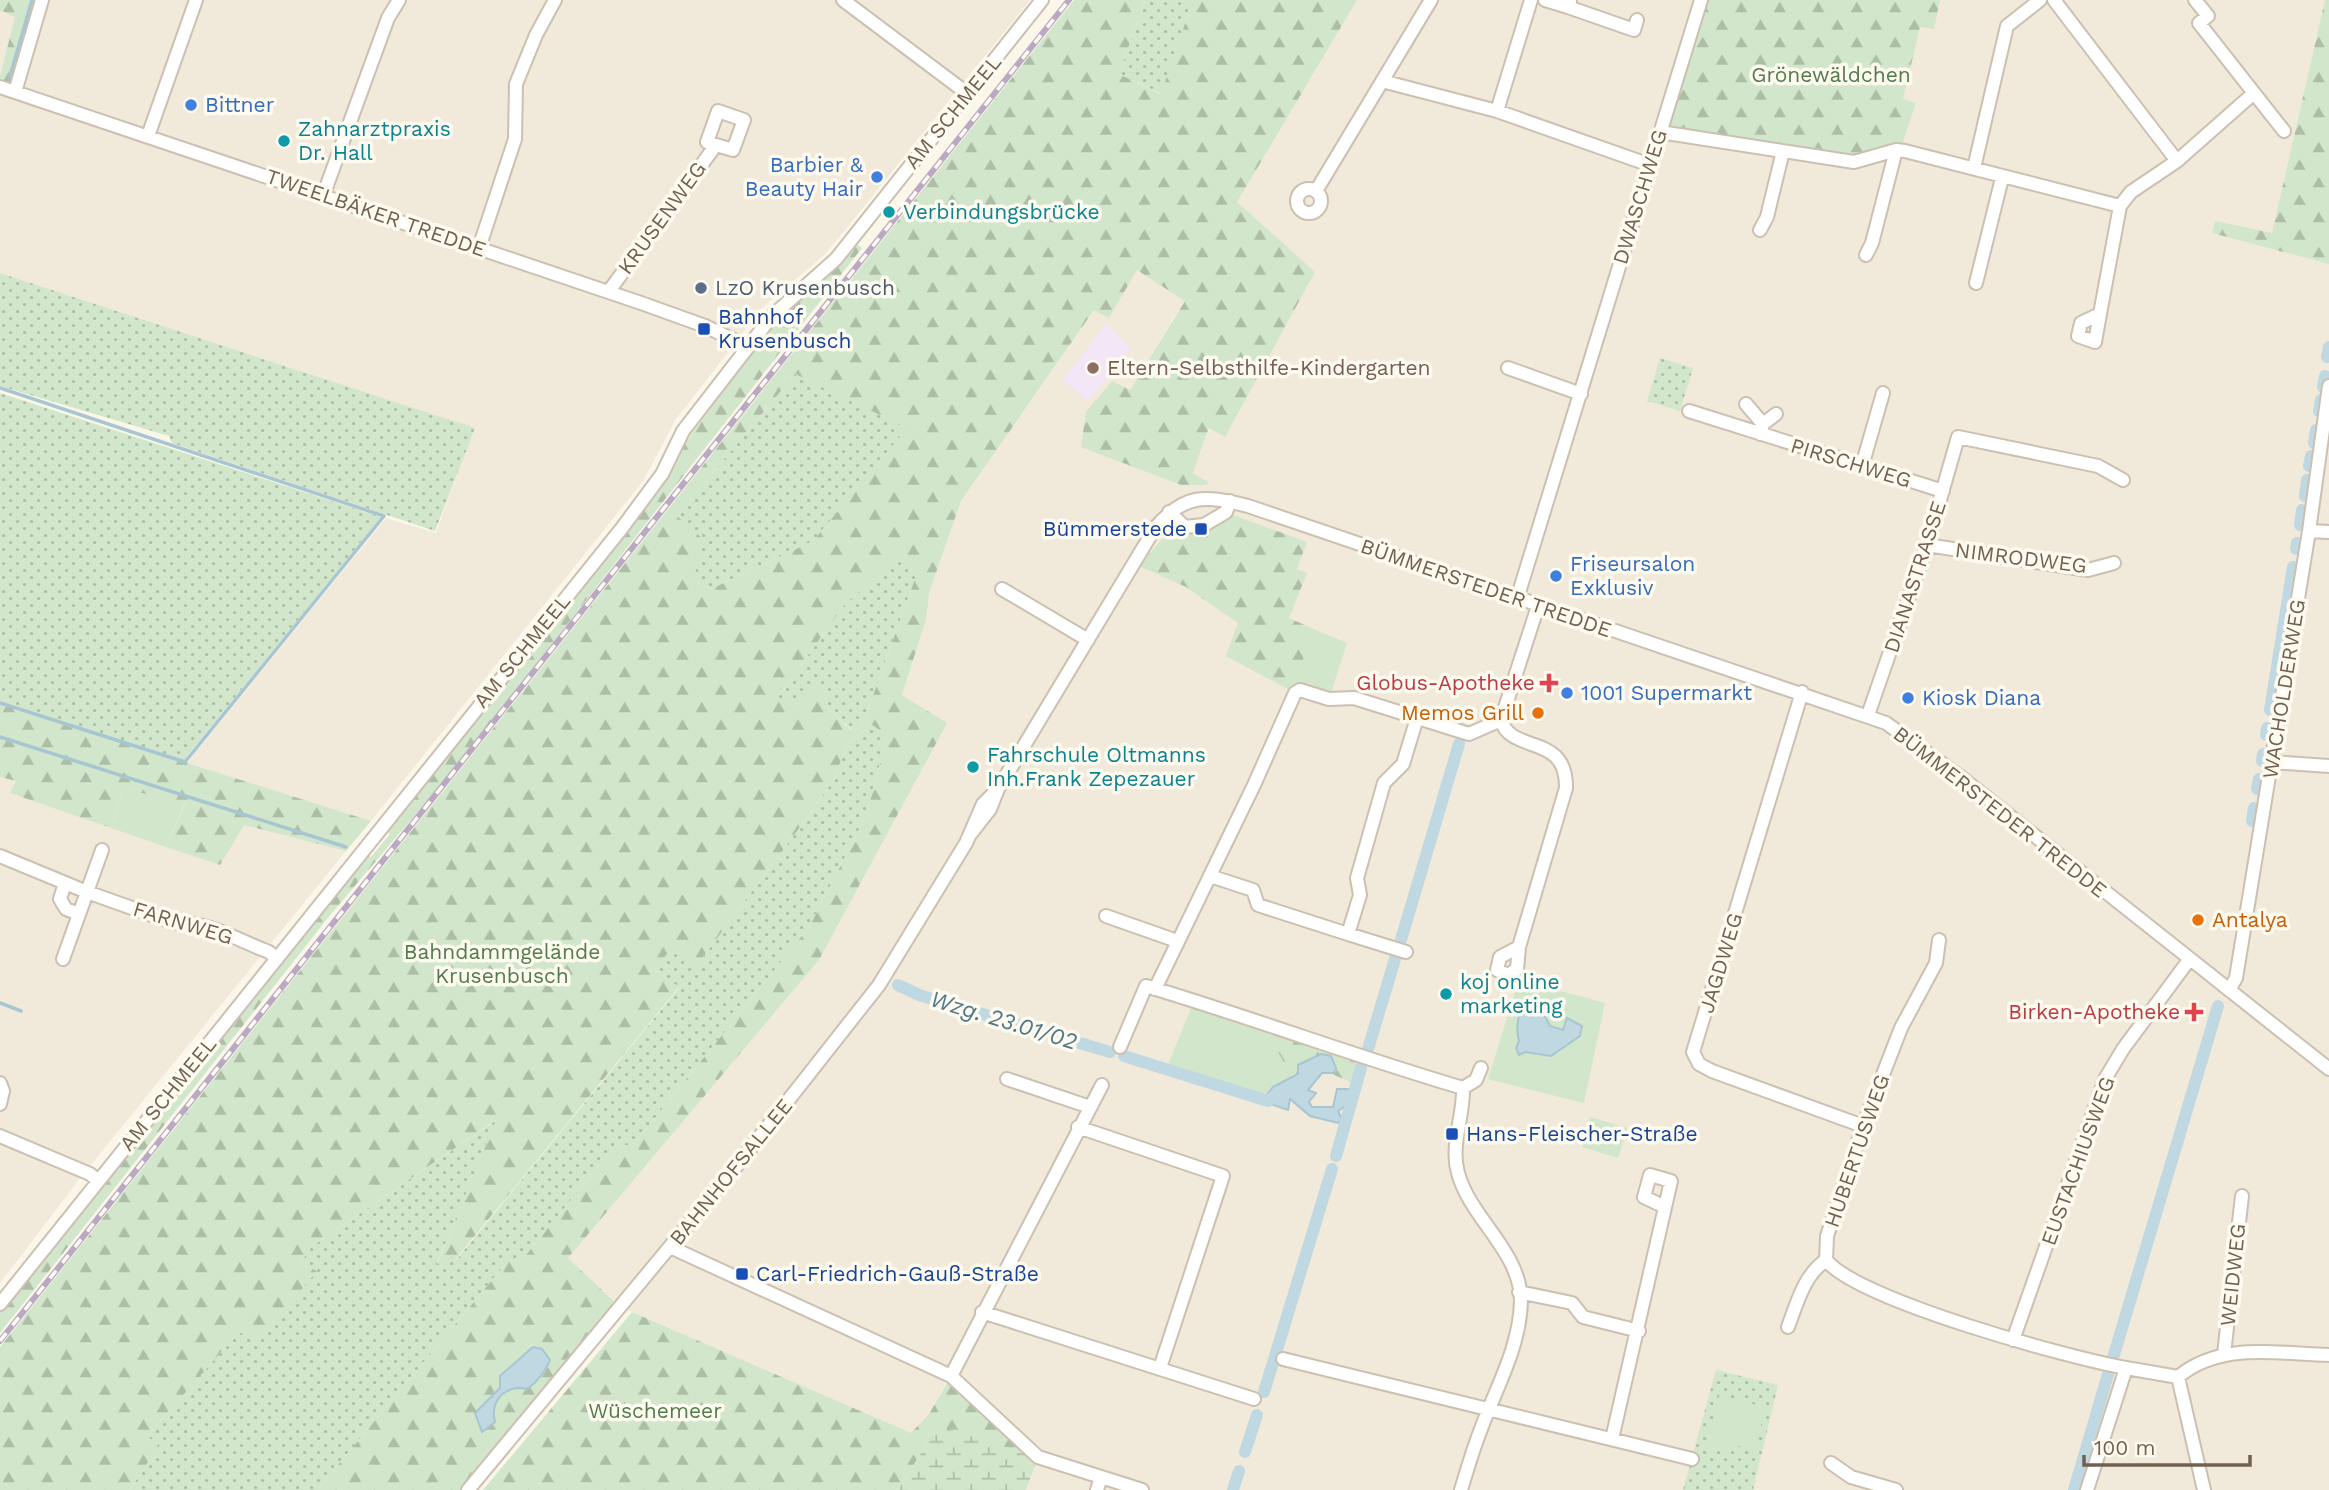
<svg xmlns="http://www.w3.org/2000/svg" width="2329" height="1490" font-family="'Work Sans',sans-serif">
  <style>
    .residential { fill: #f1e9d9 }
    .education { fill: #f3e6f7 }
    .grass { fill: url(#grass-dots) }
    .forest { fill: url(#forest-firs); fill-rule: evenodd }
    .wetland { fill: url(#wetland-marsh) }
    .park { fill: #d1e6ca }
    .water { fill: #c0d8e2; stroke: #a8c6d2; stroke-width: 2 }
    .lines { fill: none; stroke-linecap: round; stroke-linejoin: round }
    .stream { stroke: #a8c6d2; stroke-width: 3.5 }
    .canal { stroke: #c0d8e2; stroke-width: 12 }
    .minor-casing { stroke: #cbc0b1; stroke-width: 16 }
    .minor { stroke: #fff; stroke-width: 12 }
    .rail-casing { stroke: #bba9c3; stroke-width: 6 }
    .rail { stroke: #fdfaf0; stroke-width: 3.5; stroke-dasharray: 10; stroke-linecap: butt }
    .shop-dot { fill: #3f7fe0; stroke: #fdfaf0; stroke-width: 2.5 }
    .culture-dot { fill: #0f9aa8; stroke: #fdfaf0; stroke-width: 2.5 }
    .service-dot { fill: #5c6f8a; stroke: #fdfaf0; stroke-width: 2.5 }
    .transit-dot { fill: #1a4fb4; stroke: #fdfaf0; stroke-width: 2.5 }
    .education-dot { fill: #8d6e63; stroke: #fdfaf0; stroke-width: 2.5 }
    .health-dot { fill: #e0444e; stroke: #fdfaf0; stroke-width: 2.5 }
    .food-dot { fill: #e8710a; stroke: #fdfaf0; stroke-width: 2.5 }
    .labels { text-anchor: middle; stroke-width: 7; stroke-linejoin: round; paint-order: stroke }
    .park-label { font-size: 21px; fill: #547b4d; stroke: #fdfaf0 }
    .shop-label { font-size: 21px; fill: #366cbe; stroke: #fdfaf0; text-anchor: start }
    .street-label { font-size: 21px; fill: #726150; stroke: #fdfaf0 }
    .culture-label { font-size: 21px; fill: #0d838f; stroke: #fdfaf0; text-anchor: start }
    .service-label { font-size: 21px; fill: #4e5e75; stroke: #fdfaf0; text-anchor: start }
    .transit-label { font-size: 21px; fill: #164399; stroke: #fdfaf0; text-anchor: start }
    .education-label { font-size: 21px; fill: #785e54; stroke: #fdfaf0; text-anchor: start }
    .health-label { font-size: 21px; fill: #be3a42; stroke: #fdfaf0; text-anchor: end }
    .food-label { font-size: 21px; fill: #c56008; stroke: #fdfaf0; text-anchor: end }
    .water-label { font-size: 23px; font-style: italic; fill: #507889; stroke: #fdfaf0 }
  </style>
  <defs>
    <pattern id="grass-dots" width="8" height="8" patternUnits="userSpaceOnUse" patternTransform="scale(1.75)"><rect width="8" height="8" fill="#d1e6ca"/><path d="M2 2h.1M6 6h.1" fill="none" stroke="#aebea6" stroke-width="1.8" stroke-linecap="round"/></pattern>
    <pattern id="forest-firs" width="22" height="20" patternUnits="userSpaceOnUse" patternTransform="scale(1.75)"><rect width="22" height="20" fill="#d1e6ca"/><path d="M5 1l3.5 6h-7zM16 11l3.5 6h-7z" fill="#aebea6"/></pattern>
    <pattern id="wetland-marsh" width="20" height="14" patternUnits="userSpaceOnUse" patternTransform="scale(1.75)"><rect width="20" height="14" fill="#d1e6ca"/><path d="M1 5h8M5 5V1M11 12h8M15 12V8" fill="none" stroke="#aebea6"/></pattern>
  </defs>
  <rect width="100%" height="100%" fill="#faf6ea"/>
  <!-- residential -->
  <path class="residential" d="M38 0H1030L841 235 823 256 763 307 676 419 643 481 371 821 187 763 386 518 436 533 474 428 0 273V81L12 85Z
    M1357 0H2325L2272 234 2215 221 2212 233 2329 264V1490H1026L1038 1457 950 1376 929 1414 911 1434 621 1307 568 1258 819 960 946 723 902 696 926 620 929 593 961 501 1095 309 1109 318 1137 269 1185 300 1130 390 1086 412 1208 482 1193 473 1210 427 1225 436 1315 272 1236 203Z
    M0 10 15 16 0 76Z
    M0 777 16 781 10 793 220 865 244 824 346 851 81 1177 0 1283Z"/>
  <!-- education -->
  <path class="education" d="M1106 324 1130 348 1088 402 1063 380Z"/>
  <!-- grass -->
  <path class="grass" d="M1145 0H1193L1162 94 1119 74Z
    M0 273 475 428 435 531 172 443 169 436 0 386Z
    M1660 358 1693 368 1680 411 1647 401Z
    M795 374 908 428 813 541 711 589 698 583 676 517Z
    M0 393 381 517 184 760 0 702Z
    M901 553 916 576 861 729 852 730 828 709 824 692 797 701 777 698 845 604Z
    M872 725 887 735 867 814 809 927 634 1144 614 1147 522 1260 508 1261 317 1490H130L158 1446 146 1437 239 1332 258 1341 316 1271 300 1264 311 1247 498 1119 437 1263 456 1260 679 988 655 969 671 948 697 965 812 811 834 779 848 742Z
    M1716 1370 1778 1385 1753 1490H1683Z"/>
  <!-- forest -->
  <path class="forest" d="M0 0H38L13 86 0 81V76L15 17 0 10Z
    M1074 0H1145L1119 74 1161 94 1193 0H1357L1237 202 1315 272 1225 437 1209 428 1193 473 1208 482 1207 485H1181L1081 447 1086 412 1112 381 1130 390 1185 301 1137 270 1109 318 1094 310 961 501 929 593 926 620 902 695 947 723 819 960 568 1258 617 1304 460 1490H317L508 1261 522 1260 614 1147 634 1144 809 927 867 814 887 735 872 725 848 742 834 779 812 811 697 965 671 949 655 969 679 987 455 1260 437 1264 496 1120 311 1247 300 1264 317 1271 258 1342 239 1332 147 1436 159 1445 130 1490H0V1347ZM795 374 907 428 813 541 711 589 698 583 695 565 705 541 677 516ZM901 554 916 576 861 729 851 730 828 709 824 692 813 686 797 700 777 698 845 604Z
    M1705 0H1940L1934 29 1920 27 1903 99 1916 103 1902 144 1851 155 1666 129Z
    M2325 0H2329V264L2212 233 2215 221 2272 233Z
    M854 242 862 248 449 775 331 914 0 1333V1313L367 855 371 857 390 834 386 831 659 490 687 440 780 316 821 282Z
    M1233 515 1307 542 1297 569 1307 573 1289 618 1316 630 1292 686 1300 690 1295 693 1226 656 1238 623 1186 587 1139 566 1170 530C1195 536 1212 526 1233 515Z
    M0 704 371 821 346 851 244 825 220 865 166 847 185 803 123 789 111 828 10 793 16 781 0 777Z
    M1264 1029 1368 1065 1357 1085 1332 1074 1321 1054 1299 1065 1298 1074 1274 1087 1262 1101 1248 1095 1286 1066Z
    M632 1312 911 1433 929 1414 951 1376 1038 1457 928 1442 898 1490H483Z"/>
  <!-- wetland -->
  <path class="wetland" d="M944 1428 1038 1457 1026 1490H898L928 1442Z"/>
  <!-- park -->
  <path class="park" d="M1316 630 1347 643 1329 699 1291 686Z
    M123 789 185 802 166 847 111 828Z
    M1519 980 1605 1003 1584 1103 1488 1079Z
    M1194 1001 1264 1029 1286 1066 1248 1095 1167 1067Z
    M1590 1117 1627 1128 1618 1158 1582 1147Z
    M1719 1396 1766 1407 1754 1452 1739 1446 1705 1450Z"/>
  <!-- water -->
  <path class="water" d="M1530 1003 1542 1011 1550 1026 1563 1030 1567 1018 1582 1026 1580 1036 1551 1056 1525 1052 1519 1055 1516 1048 1519 1041C1516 1030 1517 1016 1523 1006Z
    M1321 1054 1331 1056 1336 1068 1334 1073H1322L1308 1090 1316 1093 1309 1102 1312 1107H1333L1337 1089H1348L1352 1095 1349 1097 1350 1103 1338 1111 1342 1119 1338 1123 1310 1116 1290 1099 1288 1110 1262 1101 1273 1087 1298 1074V1065Z
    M533 1347 542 1349 550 1360C547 1368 536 1384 528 1388 525 1389 521 1388 517 1388 498 1391 491 1406 495 1422L482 1432 475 1413 500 1388V1376Z"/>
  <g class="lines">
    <!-- stream -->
    <path class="stream" d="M10 76 32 0
      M0 388 384 516 185 762 0 703
      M0 737 346 847
      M0 1003 21 1011"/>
    <!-- canal -->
    <path class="canal" d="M2327 357 2329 347
      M2323 387 2325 376
      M2319 411 2321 400
      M2314 443 2316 430
      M2309 466 2311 456
      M2305 496 2307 480
      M2300 525 2302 510
      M2296 549 2297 543
      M2270 710 2293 567
      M2266 735 2267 728
      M2262 761 2263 754
      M2257 789 2259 779
      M2252 821 2254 808
      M1401 940 1459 744
      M898 985 919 995 1110 1052
      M1368 1049 1395 959
      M1124 1056 1268 1101 1276 1095
      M1336 1156 1361 1068
      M2113 1358 2218 1006
      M1264 1392 1332 1169
      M1245 1452 1257 1415
      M1233 1490 1239 1471
      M2074 1490 2109 1371"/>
    <!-- minor casing -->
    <g class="minor-casing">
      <path id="minor" d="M843 0 968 94
        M1545 0 1568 7 1570 1
        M2054 0 2177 161
        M1568 7 1634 30 1637 20
        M1382 81 1497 111 1650 165
        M0 87 641 303 705 326 748 347
        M15 92 42 0
        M2254 93 2284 131
        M1497 111 1531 0
        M1660 132 1854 162 1896 150 1905 151 2120 206 2100 314 2081 323 2078 336 2095 342 2100 314
        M148 136 196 0
        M1974 168 2007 26 2040 0
        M1297 201a12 12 0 1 1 24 0a12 12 0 1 1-24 0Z
        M1316 191 1431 0
        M323 196 388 18 399 0
        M2120 206 2131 192 2177 161 2254 93 2199 23 2208 16 2195 0
        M1760 230 1767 217 1783 151
        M479 248 515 139 516 84 536 35 555 0
        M1866 255 1872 243 1896 150
        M1976 283 2002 178
        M609 291 716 145 733 150 744 120 718 111 707 142 716 145
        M1508 368 1581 394
        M1746 404 1763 424
        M1689 411 1943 491
        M1760 434 1763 424 1776 414
        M1862 466 1883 393
        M1169 512 1185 527 1204 525 1226 512 1230 501
        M2309 531 2329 532
        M1927 545 2088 570 2114 563
        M1002 589 1088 640
        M1517 599 1701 0
        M1802 692 1693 1052 1699 1064 1712 1071 1863 1126
        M1868 715 1927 545 1958 437 2098 466 2123 480
        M2272 762 2329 766
        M969 836 990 809 998 789 1155 528C1185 493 1205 495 1248 506L1886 723 1962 778 2329 1069
        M0 856 87 892 174 923C205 920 240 941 269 952L277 959
        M1210 876 1253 890 1258 905 1348 934
        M65 883 60 899 66 909 79 914
        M1106 916 1177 941
        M1939 940 1936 963 1901 1028 1863 1126 1827 1236 1826 1260C1857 1300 2070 1358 2126 1368
        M1519 947 1500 957 1497 970 1508 975 1517 969 1519 947 1566 788C1567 732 1511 755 1501 720L1538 606
        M1406 952 1348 934 1360 895 1357 878 1384 783 1403 764 1417 718
        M63 959 102 850
        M1155 989 1254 785 1295 693 1300 690 1329 699 1354 698 1469 734 1501 720
        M2229 990 2236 978 2309 531 2329 386
        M1120 1047 1146 986C1253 1018 1357 1057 1463 1088
        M1007 1079 1090 1107
        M0 1083 3 1091 0 1104
        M1078 1127 1223 1176 1160 1368
        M0 1136 90 1174 98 1181
        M670 1247 951 1376 1038 1457 1142 1490
        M1519 1292 1572 1303 1583 1317 1639 1331
        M0 1304 622 528 662 474 683 431 772 316 836 259 1042 0
        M982 1312 1254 1399
        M1788 1327C1797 1303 1804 1275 1826 1260
        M2013 1340 2105 1079 2123 1049 2189 960
        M2224 1354 2242 1196
        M1283 1359 1692 1459
        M951 1376 1102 1085
        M2178 1377 2204 1490
        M1612 1439 1671 1181 1650 1175 1644 1197 1665 1207
        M1831 1463 1851 1477 1896 1490
        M468 1490 731 1173 879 985 966 843 983 804 995 792
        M1097 1490 1101 1477
        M1461 1490C1467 1470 1473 1449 1481 1429 1496 1388 1520 1347 1521 1301 1521 1252 1470 1218 1458 1173 1450 1145 1464 1116 1463 1088L1476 1080 1481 1068
        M2087 1490 2126 1368 2178 1377C2221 1341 2278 1354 2329 1355"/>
    </g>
    <!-- minor -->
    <use href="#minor" class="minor"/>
    <!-- rail casing -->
    <g class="rail-casing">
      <path id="rail" d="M0 1341 1069 0"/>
    </g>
    <!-- rail -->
    <use href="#rail" class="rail"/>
  </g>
  <!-- markers -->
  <g class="shop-dot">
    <circle cx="191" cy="105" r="7"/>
    <circle cx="877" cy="177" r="7"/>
    <circle cx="1556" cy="576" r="7"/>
    <circle cx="1567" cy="693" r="7"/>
    <circle cx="1908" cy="698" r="7"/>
  </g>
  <g class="culture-dot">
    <circle cx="284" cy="141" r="7"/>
    <circle cx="889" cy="212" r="7"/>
    <circle cx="973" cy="767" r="7"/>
    <circle cx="1446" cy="994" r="7"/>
  </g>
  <circle class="service-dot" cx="701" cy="288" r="7"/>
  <g class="transit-dot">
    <rect x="697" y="322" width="14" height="14" rx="3.5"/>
    <rect x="1194" y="522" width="14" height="14" rx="3.5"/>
    <rect x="1445" y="1127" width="14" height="14" rx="3.5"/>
    <rect x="735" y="1267" width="14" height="14" rx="3.5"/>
  </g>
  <circle class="education-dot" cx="1093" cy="368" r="7"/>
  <g class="health-dot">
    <path d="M1545.5 672.5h7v7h7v7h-7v7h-7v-7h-7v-7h7z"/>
    <path d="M2190.5 1001.5h7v7h7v7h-7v7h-7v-7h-7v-7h7z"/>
  </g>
  <g class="food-dot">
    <circle cx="1538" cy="713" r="7"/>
    <circle cx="2198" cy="920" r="7"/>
  </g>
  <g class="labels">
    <!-- park labels -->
    <g class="park-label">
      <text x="1831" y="82">Grönewäldchen</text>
      <text x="502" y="959">Bahndammgelände<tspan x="502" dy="24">Krusenbusch</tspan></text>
      <text x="655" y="1418">Wüschemeer</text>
    </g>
    <!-- shop labels -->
    <g class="shop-label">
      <text x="205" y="112">Bittner</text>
      <text x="863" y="172" text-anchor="end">Barbier &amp;<tspan x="863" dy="24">Beauty Hair</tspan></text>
      <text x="1570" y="571">Friseursalon<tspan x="1570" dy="24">Exklusiv</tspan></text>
      <text x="1581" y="700">1001 Supermarkt</text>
      <text x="1922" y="705">Kiosk Diana</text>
    </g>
    <!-- street labels -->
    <g class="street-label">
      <text transform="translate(953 112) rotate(-51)" y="7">AM SCHMEEL</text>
      <text transform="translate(1640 197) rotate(-73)" y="7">DWASCHWEG</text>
      <text transform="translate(376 213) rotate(19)" y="7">TWEELBÄKER TREDDE</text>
      <text transform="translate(662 218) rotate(-54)" y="7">KRUSENWEG</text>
      <text transform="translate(1851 463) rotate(17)" y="7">PIRSCHWEG</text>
      <text transform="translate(2021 558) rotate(7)" y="7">NIMRODWEG</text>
      <text transform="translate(1915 577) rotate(-72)" y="7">DIANASTRASSE</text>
      <text transform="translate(1486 588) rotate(19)" y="7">BÜMMERSTEDER TREDDE</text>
      <text transform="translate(522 651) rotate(-51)" y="7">AM SCHMEEL</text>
      <text transform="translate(2284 689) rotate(-81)" y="7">WACHOLDERWEG</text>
      <text transform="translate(2000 812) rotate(38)" y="7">BÜMMERSTEDER TREDDE</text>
      <text transform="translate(183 923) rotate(17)" y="7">FARNWEG</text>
      <text transform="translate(1721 963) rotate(-73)" y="7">JAGDWEG</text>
      <text transform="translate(168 1094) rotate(-51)" y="7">AM SCHMEEL</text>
      <text transform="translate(1857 1151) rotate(-71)" y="7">HUBERTUSWEG</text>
      <text transform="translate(2078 1161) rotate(-70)" y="7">EUSTACHIUSWEG</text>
      <text transform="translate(731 1172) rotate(-51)" y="7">BAHNHOFSALLEE</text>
      <text transform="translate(2233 1275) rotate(-84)" y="7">WEIDWEG</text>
    </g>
    <!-- culture labels -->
    <g class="culture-label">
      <text x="298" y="136">Zahnarztpraxis<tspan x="298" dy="24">Dr. Hall</tspan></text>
      <text x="903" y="219">Verbindungsbrücke</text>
      <text x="987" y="762">Fahrschule Oltmanns<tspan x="987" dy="24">Inh.Frank Zepezauer</tspan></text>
      <text x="1460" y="989">koj online<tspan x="1460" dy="24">marketing</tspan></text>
    </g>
    <!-- service labels -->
    <g class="service-label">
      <text x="715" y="295">LzO Krusenbusch</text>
    </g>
    <!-- transit labels -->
    <g class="transit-label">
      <text x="718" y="324">Bahnhof<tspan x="718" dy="24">Krusenbusch</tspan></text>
      <text x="1187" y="536" text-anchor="end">Bümmerstede</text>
      <text x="1466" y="1141">Hans-Fleischer-Straße</text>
      <text x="756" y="1281">Carl-Friedrich-Gauß-Straße</text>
    </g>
    <!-- education labels -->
    <g class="education-label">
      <text x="1107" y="375">Eltern-Selbsthilfe-Kindergarten</text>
    </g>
    <!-- health labels -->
    <g class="health-label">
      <text x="1535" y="690">Globus-Apotheke</text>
      <text x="2180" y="1019">Birken-Apotheke</text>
    </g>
    <!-- food labels -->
    <g class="food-label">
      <text x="1524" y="720">Memos Grill</text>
      <text x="2212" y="927" text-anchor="start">Antalya</text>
    </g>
    <!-- water labels -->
    <g class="water-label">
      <text transform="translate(1004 1020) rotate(17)" y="8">Wzg. 23.01/02</text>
    </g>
  </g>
  <!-- scale -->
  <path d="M2084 1455v10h166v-10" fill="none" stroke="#726150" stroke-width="3.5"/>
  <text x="2094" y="1455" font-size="21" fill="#726150" stroke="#fdfaf0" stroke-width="5" paint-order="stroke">100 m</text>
</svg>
